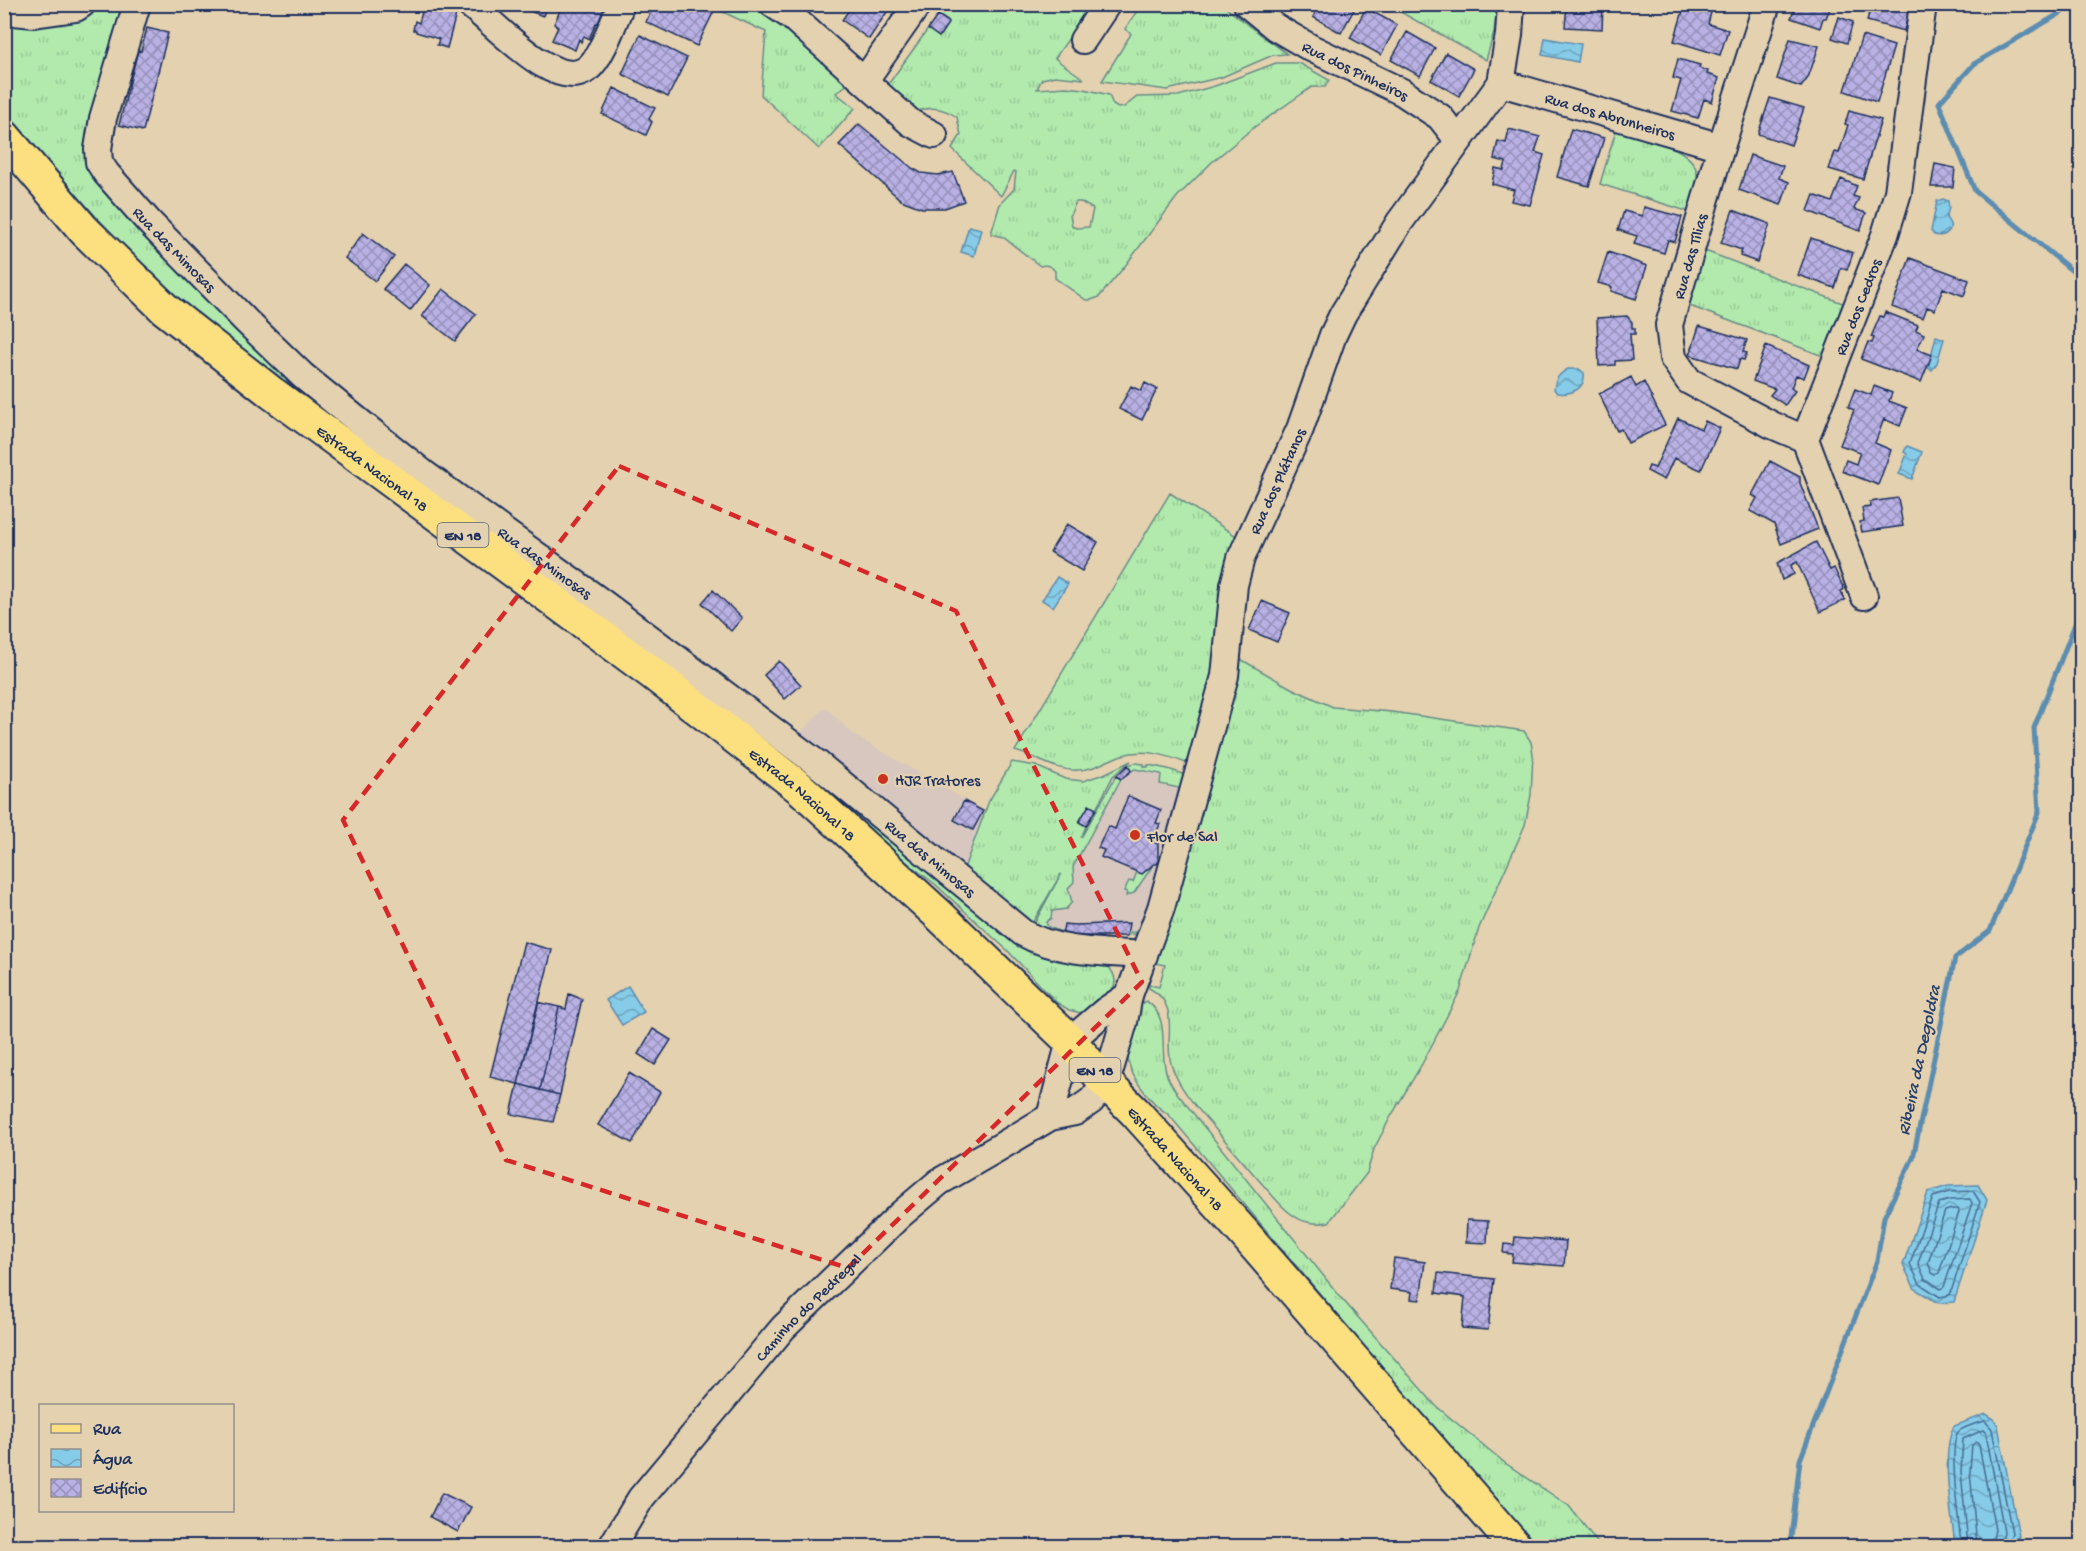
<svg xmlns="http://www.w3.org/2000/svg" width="2086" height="1551" font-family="'Gochi Hand',sans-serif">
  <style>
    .built { fill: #d7c7bf }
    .grass { fill: url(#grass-tufts); stroke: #668c86; stroke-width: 1.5; fill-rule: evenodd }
    .water { fill: url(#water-waves); stroke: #5b8db0; stroke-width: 1.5 }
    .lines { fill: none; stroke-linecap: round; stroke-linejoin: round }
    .shore { stroke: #466d95; stroke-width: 1.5 }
    .stream { stroke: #5b8db0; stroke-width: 5 }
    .building { fill: url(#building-cross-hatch); stroke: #1b2f5e; stroke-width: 1.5 }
    .minor-casing { stroke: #1b2f5e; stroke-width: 30 }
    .major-casing { stroke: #1b2f5e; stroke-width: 36 }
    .minor { stroke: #e4d1af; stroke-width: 26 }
    .major { stroke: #fce080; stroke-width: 32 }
    .marked { fill: none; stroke: #d62828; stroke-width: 4.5; stroke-dasharray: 12 8; stroke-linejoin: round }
    .poi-dot { fill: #c8321e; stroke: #e4d1af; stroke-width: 2 }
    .labels { text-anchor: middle; stroke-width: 4.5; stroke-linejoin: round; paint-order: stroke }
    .shield { fill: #e4d1af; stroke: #576076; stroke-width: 1.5 }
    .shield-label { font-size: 15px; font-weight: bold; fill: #1b2f5e }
    .street-label { font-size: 16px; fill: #1b2f5e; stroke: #e4d1af }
    .poi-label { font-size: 16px; fill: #1b2f5e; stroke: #e4d1af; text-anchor: start }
    .water-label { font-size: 18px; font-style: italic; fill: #263f6c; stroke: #e4d1af }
  </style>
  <defs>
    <pattern id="grass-tufts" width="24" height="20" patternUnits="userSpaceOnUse" patternTransform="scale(1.5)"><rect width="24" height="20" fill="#b2eaad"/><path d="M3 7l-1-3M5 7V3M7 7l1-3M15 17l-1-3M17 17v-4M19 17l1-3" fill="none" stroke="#98c997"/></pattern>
    <pattern id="water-waves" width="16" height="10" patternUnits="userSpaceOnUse" patternTransform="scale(1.5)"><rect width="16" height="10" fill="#86cbe7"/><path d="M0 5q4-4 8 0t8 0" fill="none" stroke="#6da5be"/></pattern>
    <pattern id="building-cross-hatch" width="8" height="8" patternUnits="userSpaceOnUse" patternTransform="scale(1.5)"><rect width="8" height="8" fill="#b9b1e3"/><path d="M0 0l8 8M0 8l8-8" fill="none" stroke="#9690bb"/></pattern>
  </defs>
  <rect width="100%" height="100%" fill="#e4d1af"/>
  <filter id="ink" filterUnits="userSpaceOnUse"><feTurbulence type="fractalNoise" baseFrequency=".0167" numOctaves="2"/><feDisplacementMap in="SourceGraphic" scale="12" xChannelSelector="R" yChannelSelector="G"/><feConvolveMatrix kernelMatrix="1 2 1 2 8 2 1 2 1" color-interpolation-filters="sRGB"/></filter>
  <g filter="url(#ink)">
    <!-- built -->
    <path class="built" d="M825 707 854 735 985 812 963 869 796 738Z
      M1139 763 1158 766 1185 775 1140 935 1073 938 1034 927 1114 776 1126 766Z"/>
    <!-- grass -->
    <path class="grass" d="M939 4 1092 5 1055 58 1061 63 1084 79 1055 76 1042 79 1037 89 1066 87 1084 89 1109 95 1113 105 1118 108 1124 107 1137 97 1178 96 1215 86 1276 63H1299L1329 80 1325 87H1312L1303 93 1253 128 1212 162 1177 197 1125 266 1099 297 1091 300H1086L1055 278V271C1051 266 1047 264 1040 266L1003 237 991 234 1000 204 1014 189 1016 172 1014 171 1001 196 952 149 961 135 957 117C944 108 931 105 916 112L887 86 928 29 939 37 948 22 934 12ZM1076 202H1081L1093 209 1089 227 1076 228 1072 226 1070 215Z
      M107 5H124L90 149 208 297 672 666 972 901 1106 964C1129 987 1103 1000 1085 1014L1069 1010 1056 1002 1007 950 935 884 187 310C122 248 63 181 5 113L4 23 81 14Z
      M708 5C721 5 737 3 750 5 771 8 830 66 849 83L836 93 855 108 819 149 761 95 766 32Z
      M1141 5H1222L1287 54 1273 55 1222 77 1167 90 1102 81 1131 34 1125 29Z
      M1388 5H1497L1494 32 1486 60Z
      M1616 130 1672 147C1707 164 1698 181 1690 212L1600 184Z
      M1705 251 1845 304 1826 357 1687 305Z
      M1170 493 1241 539C1227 615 1214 691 1186 763 1166 755 1143 748 1122 755 1107 760 1094 770 1078 770 1057 772 1035 756 1015 751Z
      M1235 656 1291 688 1333 707 1392 712 1524 731 1531 742 1533 754 1531 795 1525 825 1479 928 1460 991 1422 1064 1390 1118 1374 1149 1367 1173 1329 1222C1308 1226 1296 1220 1281 1205 1259 1181 1238 1156 1217 1131 1200 1111 1181 1092 1172 1067 1162 1039 1183 1006 1149 988V985L1159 987 1165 965 1155 963Z
      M1131 761 1113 776 1096 809 1079 822 1086 826 1081 838 1116 776 1121 779 1073 867 1074 882 1068 888 1072 902 1066 909 1052 911 1051 918 1046 922 1048 927 1059 931 1074 934 1136 932 1139 927 1144 924 1141 934 1074 937 1062 936 1033 926 1061 874 1030 927 963 871 989 801 1012 762 1036 766 1065 779 1083 781 1104 774Z
      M1135 763 1144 764V767H1148V765L1168 769 1186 775 1167 850 1179 788 1160 784 1161 774 1135 769 1131 771 1128 765Z
      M1154 864 1134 893 1126 896 1127 892 1124 891 1129 881 1133 882 1137 872 1142 874Z
      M1146 1001C1171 1016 1159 1048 1166 1072 1168 1080 1172 1086 1177 1093L1342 1299 1436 1406 1505 1463 1569 1506 1600 1546H1537L1427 1421 1169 1115C1152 1104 1126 1074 1128 1053 1129 1038 1133 1021 1136 1006Z"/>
    <!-- water -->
    <path class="water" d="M1545 38 1581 44 1578 62 1542 55Z
      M1943 199 1948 201 1949 208 1946 218C1956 229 1946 238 1934 235L1931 231 1937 201Z
      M969 226 981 229 974 256 961 252Z
      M1936 336 1944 339 1937 363 1932 370 1928 368Z
      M1568 369H1579L1584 373C1586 389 1571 395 1557 393L1554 389C1555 379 1559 374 1568 369Z
      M1907 446 1922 452 1912 479 1899 474 1907 454 1904 452Z
      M1057 577 1068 584 1053 607 1042 600Z
      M628 986 644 1012 622 1025 606 1000Z
      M1978 1185 1987 1200 1954 1302 1938 1303 1915 1289 1903 1265 1928 1192 1948 1186Z
      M1986 1414 1994 1419 1998 1426 2019 1536 2012 1546H1955C1952 1516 1940 1453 1954 1426Z"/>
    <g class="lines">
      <!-- shore -->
      <path class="shore" d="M1973 1191 1980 1202 1950 1295 1940 1297 1920 1284 1910 1264 1933 1197 1949 1192Z
        M1970 1199 1972 1203 1944 1287 1941 1289 1925 1279 1918 1263 1939 1203 1950 1200Z
        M1952 1209H1958L1959 1212 1939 1273 1936 1275 1932 1273 1928 1263 1945 1211Z
        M1961 1546C1960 1528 1947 1441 1959 1431 1965 1426 1978 1423 1985 1421L1992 1429 2012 1533 2007 1546
        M1968 1546 1961 1471 1963 1439 1983 1430 1986 1433 2004 1532 2000 1546
        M1977 1546 1970 1471 1972 1445 1976 1442 1979 1445 1995 1530 1991 1546"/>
      <!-- stream -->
      <path class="stream" d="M2076 4 1974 64 1939 103 1975 191 2082 279
        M2079 574 2082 563
        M1790 1546 1800 1460 1877 1261 1884 1217 1913 1158 1955 958 1990 931 2039 812 2034 728 2079 614 2082 594"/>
    </g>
    <!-- building -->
    <path class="building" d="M511 4H547L543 16Z
      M563 4 609 5 602 25 596 23 589 39 584 36 581 42 579 39 575 50 552 40 558 27 554 24Z
      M654 4H694L713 13 697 46 646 22Z
      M853 4H883L889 9 869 39 842 20Z
      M1320 4H1357L1341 33 1313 17Z
      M1567 4H1603L1602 29 1565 27Z
      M1685 4 1713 5 1708 24 1728 30 1720 55 1674 41Z
      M1801 4H1828L1831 6 1826 18H1823L1820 28 1791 18 1796 5 1800 7Z
      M1871 4H1911L1904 31 1867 21Z
      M424 5 456 14 447 48 437 45 439 39 416 32V30H413L415 21 419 23Z
      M1366 8 1397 25 1381 55 1350 38Z
      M938 15 949 22 939 37 928 29Z
      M1839 17 1853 22 1847 43 1832 38Z
      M147 28 168 33 143 131 119 125 138 50 141 51Z
      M1407 32 1435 48 1420 76 1391 60Z
      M640 35 687 58 668 97 622 74Z
      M1862 36 1894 46 1877 102 1845 91Z
      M1790 39 1819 46 1808 78 1801 87 1777 79Z
      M1446 53 1474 69 1459 96 1431 80Z
      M1678 59 1700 65 1699 68 1708 71 1707 74 1719 78 1712 102 1704 99 1698 118 1672 111 1681 80 1673 78Z
      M614 88 655 108 649 119 652 122 646 135 602 114Z
      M1770 98 1804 108 1791 145 1758 134Z
      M1849 111 1881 120 1863 179 1829 169 1835 152 1839 153 1848 125 1845 124Z
      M859 124 912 168 921 173 938 175 953 172 964 201 945 208H922L901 200 839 145Z
      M1509 129 1540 137 1535 152 1544 155 1530 205 1511 201 1514 190 1492 184 1495 168 1504 170 1506 162 1494 159 1498 141 1506 143Z
      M1571 129 1604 138 1589 186 1557 177Z
      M1750 155 1783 166 1779 178 1789 182 1781 205 1739 190Z
      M1935 164 1955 168 1953 187H1931Z
      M1841 179 1857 186 1853 196 1859 198 1854 209 1866 213 1860 231 1808 211 1814 195 1832 202Z
      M1644 207 1682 217 1675 242 1668 240 1664 253 1634 244 1637 236 1618 230 1624 211 1642 216Z
      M1733 210 1770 224 1757 262 1740 256 1742 250 1721 243Z
      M363 233 394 257 375 281 345 258Z
      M1811 238 1853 253 1847 270 1841 268 1835 288 1798 275Z
      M1608 252 1647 266 1636 299 1611 291 1612 287 1598 283Z
      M1910 258 1969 280 1964 296 1943 288 1935 310 1927 307 1923 318 1892 307Z
      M404 264 430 285 410 311 383 289Z
      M443 289 476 314 455 341 422 316Z
      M1885 312 1918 325 1916 330 1924 334 1917 349 1932 355 1921 382 1861 359 1868 342 1872 343 1874 338 1871 337 1880 316 1883 317Z
      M1627 316 1632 322V328H1635V334H1630L1632 360 1615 361V365L1599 366 1597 318Z
      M1699 326 1747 340 1743 352 1747 353 1744 360 1740 359 1737 369 1690 355Z
      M1766 346 1809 365 1804 378 1796 375 1791 388 1795 391 1785 405 1770 395 1775 389 1753 381Z
      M1631 377 1636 387 1644 382 1665 425 1628 443 1621 429 1617 431 1599 394Z
      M1145 383 1157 389 1142 420 1119 409 1131 386 1141 391Z
      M1874 386 1892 393 1889 401 1907 408 1900 426 1884 419 1875 443 1891 450 1878 485 1842 471 1846 460 1856 464 1860 452 1840 445 1854 410 1848 407 1855 389 1871 395Z
      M1678 418 1701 429 1705 421 1720 428 1701 470 1674 458 1664 480 1647 471 1649 466 1655 468Z
      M1770 461 1800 477V483L1818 529 1781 544 1774 524 1750 511 1757 498 1752 495Z
      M1898 498 1903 526 1862 532 1860 522 1864 521 1862 508 1871 507 1870 502Z
      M1067 524 1098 542 1082 571 1050 552Z
      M1816 542 1830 570 1834 568 1844 589 1841 591 1845 600 1820 612 1797 562 1791 565 1794 574 1782 580 1777 563Z
      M713 590 742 618 731 631 702 603Z
      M1262 601 1290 613 1277 642 1249 630Z
      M779 661 801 685 785 699 764 675Z
      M1128 765 1131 771 1121 779 1116 776Z
      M1128 796 1161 810 1156 823 1160 824 1153 841 1158 844V858L1160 859 1157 864H1154L1142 874 1101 857 1104 850 1098 848 1108 826 1115 829Z
      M964 801 983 811 973 830 954 820Z
      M1089 805 1096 809 1086 826 1079 822Z
      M1129 923 1127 936H1062L1064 924 1075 925Z
      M524 942 552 950 518 1084 490 1077Z
      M569 994 582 999 560 1095 540 1090 559 1007 566 1009Z
      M538 1002 559 1007 540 1090 518 1084Z
      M653 1029 671 1040 655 1065 638 1054Z
      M629 1073 660 1092 632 1143 598 1125Z
      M518 1084 560 1095 553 1122 511 1114Z
      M1467 1220 1488 1221 1487 1243 1466 1242Z
      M1515 1237 1566 1241 1564 1266 1512 1262 1513 1254 1503 1253 1504 1244 1514 1245Z
      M1394 1258 1425 1262 1420 1300 1411 1299 1412 1292 1390 1289Z
      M1438 1273 1494 1279 1488 1330 1462 1328 1465 1297 1436 1293Z
      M442 1493 471 1507 458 1532 430 1517Z"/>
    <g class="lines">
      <!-- minor casing -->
      <g class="minor-casing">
        <g id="minor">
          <path id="s1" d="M137 4 103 118 98 149 99 162 106 173 149 222 247 322 303 376 367 428 423 473 604 604 819 765 1023 933C1059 953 1103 952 1144 955"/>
          <path d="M469 4C494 22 555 93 587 69 601 59 614 21 621 4"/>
          <path d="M773 4 792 17 911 123 934 135"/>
          <path id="s2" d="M1247 4 1275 27 1311 48 1402 92 1440 117 1458 140"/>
          <path d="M1767 4 1721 147 1669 325 1673 358 1689 381 1772 425 1805 439"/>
          <path d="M4 11 34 14 76 8 82 4"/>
          <path d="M1083 40 1107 4"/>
          <path d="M865 80 918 4"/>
          <path id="s3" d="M1501 83 1721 147"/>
          <path id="s4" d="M1864 596 1805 439 1885 235 1898 192 1923 4"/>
          <path d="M1050 1117 1070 1041 1105 1011 1129 995"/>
          <path id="s5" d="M612 1546 641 1498 783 1328 900 1215 939 1182 998 1148 1050 1117 1075 1112 1091 1101 1106 1083 1124 1022 1129 995 1161 908 1225 676 1234 585 1241 558 1300 429 1333 335 1343 314 1399 223 1501 83 1509 35 1511 4"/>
        </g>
      </g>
      <!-- major casing -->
      <g class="major-casing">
        <g id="major">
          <path id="s6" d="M4 136 84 230 165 309 272 393 652 673 800 788 939 915 1070 1041 1106 1083 1135 1112 1243 1232 1515 1546"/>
        </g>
      </g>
      <!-- minor -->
      <use href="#minor" class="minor"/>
      <!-- major -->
      <use href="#major" class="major"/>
    </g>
  </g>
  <!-- marked area -->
  <path class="marked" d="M619 466 956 611 1142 982 848 1268 506 1160 343 820Z"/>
  <!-- markers -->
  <g class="poi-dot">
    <circle cx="883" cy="779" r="6"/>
    <circle cx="1135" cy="835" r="6"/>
  </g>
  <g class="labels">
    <!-- shield labels -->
    <g class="shield">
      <rect x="437.5" y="523" width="51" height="24" rx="4.5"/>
      <rect x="1069.5" y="1058" width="51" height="24" rx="4.5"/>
    </g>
    <g class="shield-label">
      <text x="463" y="540">EN 18</text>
      <text x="1095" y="1075">EN 18</text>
    </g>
    <!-- street labels -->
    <g class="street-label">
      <text dy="6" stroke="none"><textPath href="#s2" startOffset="128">Rua dos Pinheiros</textPath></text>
      <text dy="6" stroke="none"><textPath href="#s3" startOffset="114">Rua dos Abrunheiros</textPath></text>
      <text dy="6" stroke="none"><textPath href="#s1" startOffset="279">Rua das Mimosas</textPath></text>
      <text transform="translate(1689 256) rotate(-74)" y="6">Rua das Tílias</text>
      <text dy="6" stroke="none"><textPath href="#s4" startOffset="310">Rua dos Cedros</textPath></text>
      <text dy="6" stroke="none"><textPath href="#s6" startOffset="498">Estrada Nacional 18</textPath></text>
      <text dy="6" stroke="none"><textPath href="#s5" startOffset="1317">Rua dos Plátanos</textPath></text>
      <text dy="6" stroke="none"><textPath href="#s1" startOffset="765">Rua das Mimosas</textPath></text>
      <text dy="6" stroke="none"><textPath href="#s6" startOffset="1038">Estrada Nacional 18</textPath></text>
      <text dy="6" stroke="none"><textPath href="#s1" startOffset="1251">Rua das Mimosas</textPath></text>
      <text dy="6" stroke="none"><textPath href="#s6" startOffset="1560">Estrada Nacional 18</textPath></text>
      <text dy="6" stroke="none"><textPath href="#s5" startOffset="310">Caminho do Pedregal</textPath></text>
    </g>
    <!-- poi labels -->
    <g class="poi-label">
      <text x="895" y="785">HJR Tratores</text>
      <text x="1147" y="841">Flor de Sal</text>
    </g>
    <!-- water labels -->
    <g class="water-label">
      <text transform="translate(1918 1060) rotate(-78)" y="6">Ribeira da Degoldra</text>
    </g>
  </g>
  <!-- margin -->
  <rect width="2086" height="1551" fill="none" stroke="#e4d1af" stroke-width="24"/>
  <rect x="12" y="12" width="2062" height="1527" fill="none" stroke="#1b2f5e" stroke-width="2" filter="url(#ink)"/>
  <!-- legend -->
  <rect x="39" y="1404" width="195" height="108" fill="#e4d1af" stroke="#94908f" stroke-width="1.5"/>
  <rect x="51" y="1424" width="30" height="9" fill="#fce080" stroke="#94908f" stroke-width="1.5"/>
  <text x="93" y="1434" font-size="18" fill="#1b2f5e">Rua</text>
  <rect x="51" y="1449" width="30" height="18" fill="url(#water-waves)" stroke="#94908f" stroke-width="1.5"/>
  <text x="93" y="1464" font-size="18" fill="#1b2f5e">Água</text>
  <rect x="51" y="1479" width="30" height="18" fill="url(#building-cross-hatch)" stroke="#94908f" stroke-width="1.5"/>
  <text x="93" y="1494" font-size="18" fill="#1b2f5e">Edifício</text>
</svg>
